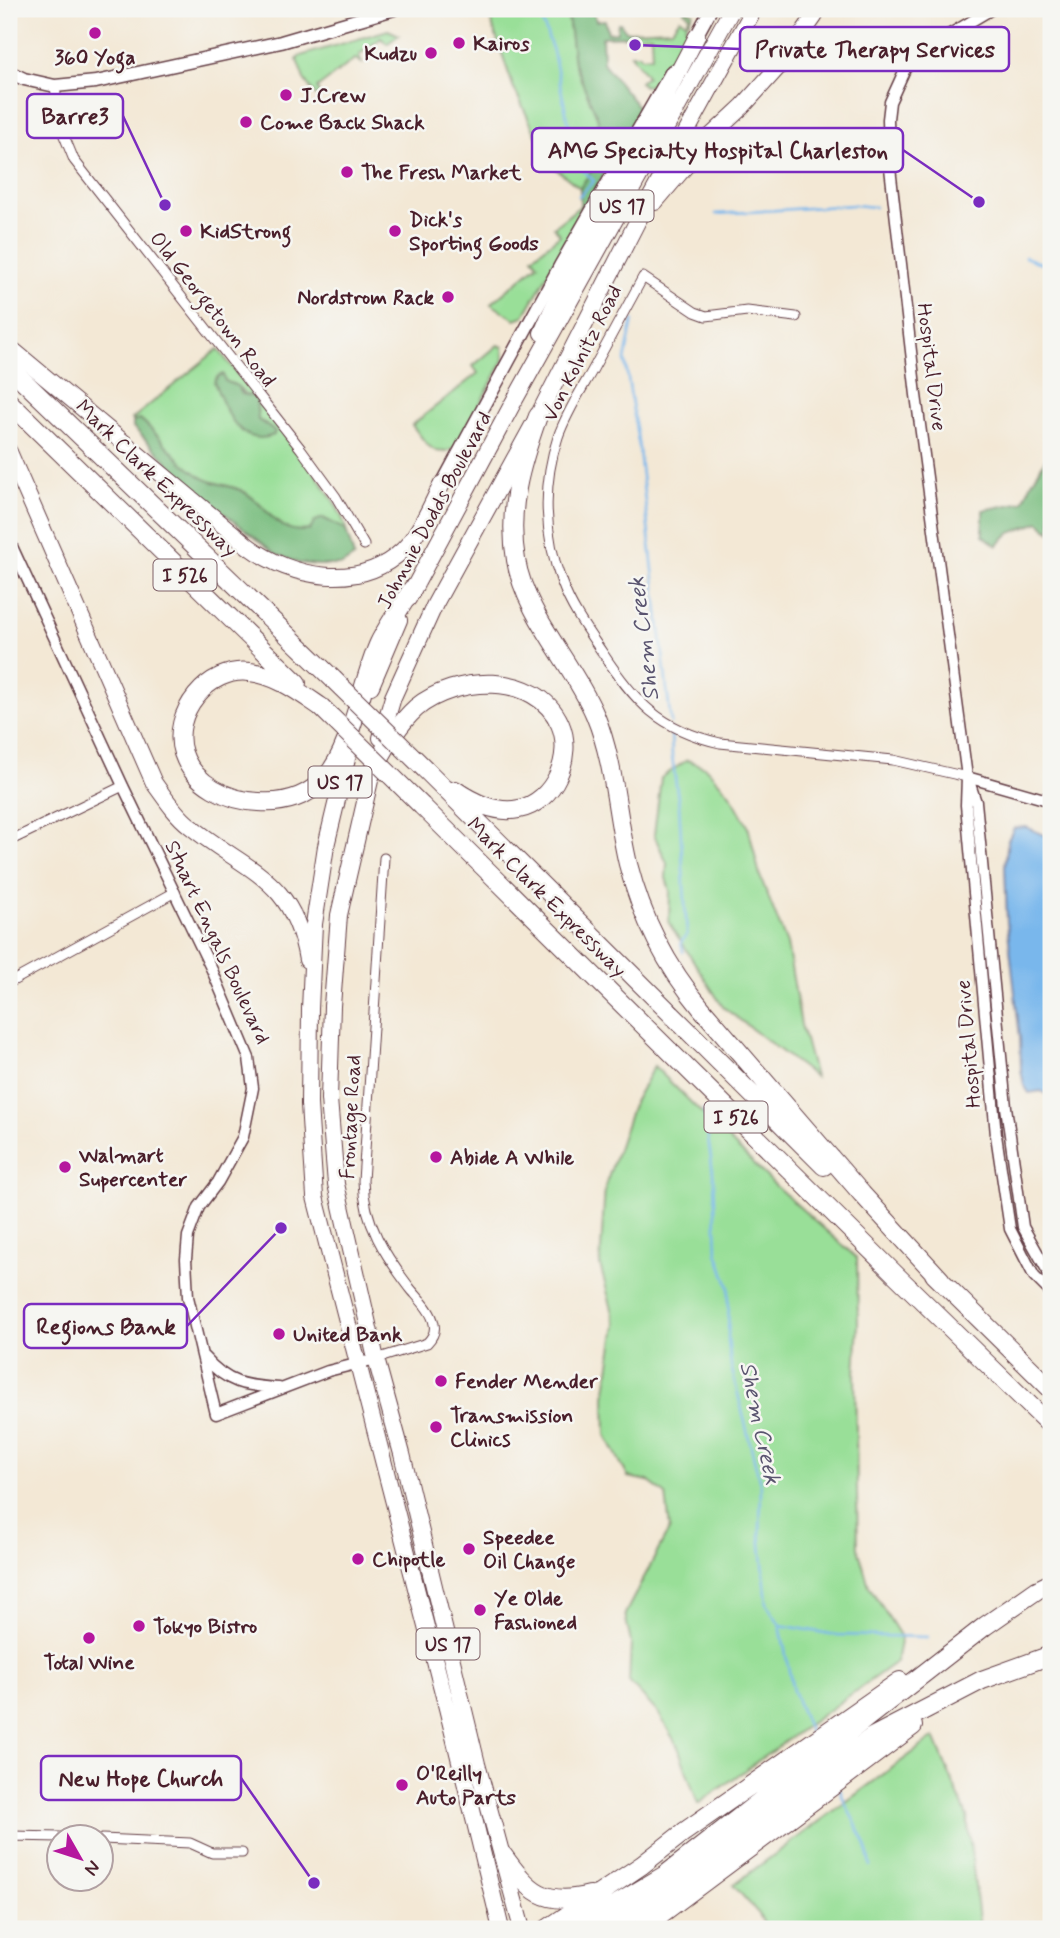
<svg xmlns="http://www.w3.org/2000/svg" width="1060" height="1938" font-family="Mynerve,sans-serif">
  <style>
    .green { fill: #99df98; stroke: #727f62; stroke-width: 2 }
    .forest { fill: #7abe80; stroke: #626e56; stroke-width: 2 }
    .water { fill: #79b7ec; stroke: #626b8c; stroke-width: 2 }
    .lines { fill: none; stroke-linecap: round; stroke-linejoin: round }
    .stream { stroke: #79b7ec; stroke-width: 2.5 }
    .minor-casing { stroke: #633d44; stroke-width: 11 }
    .tertiary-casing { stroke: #633d44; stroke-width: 13 }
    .secondary-casing { stroke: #633d44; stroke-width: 15 }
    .trunk-casing { stroke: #633d44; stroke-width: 18 }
    .motorway-casing { stroke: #633d44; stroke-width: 20 }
    .minor { stroke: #fff; stroke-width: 9 }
    .tertiary { stroke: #fff; stroke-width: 10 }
    .secondary { stroke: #fff; stroke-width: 12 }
    .trunk { stroke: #fff; stroke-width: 16 }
    .motorway { stroke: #fff; stroke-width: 18 }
    .motorway-bridge-casing { stroke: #633d44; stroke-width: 20; stroke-linecap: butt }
    .motorway-bridge { stroke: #fff; stroke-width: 18 }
    .poi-dot { fill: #b5179e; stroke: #f6f6f2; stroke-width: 2.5 }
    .labels { text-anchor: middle; stroke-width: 5; stroke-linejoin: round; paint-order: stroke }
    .shield { fill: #f6f6f2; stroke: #7e6067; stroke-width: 2 }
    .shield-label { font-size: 19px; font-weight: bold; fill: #4a1f2b }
    .poi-label { font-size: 21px; font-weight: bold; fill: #4a1f2b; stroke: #f6f6f2; text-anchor: start }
    .street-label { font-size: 21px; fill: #4a1f2b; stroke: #f6f6f2 }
    .water-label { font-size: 23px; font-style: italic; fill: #5a546f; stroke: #f6f6f2 }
    .leader { fill: none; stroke: #7b2cbf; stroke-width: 2.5 }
    .callout-dot { fill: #7b2cbf; stroke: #f6f6f2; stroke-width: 2.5 }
    .callout { fill: #f6f6f2; stroke: #7b2cbf; stroke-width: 2.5 }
    .callout-label { font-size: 23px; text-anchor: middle; font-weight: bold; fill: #4a1f2b }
  </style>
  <rect width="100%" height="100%" fill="#f6f6f2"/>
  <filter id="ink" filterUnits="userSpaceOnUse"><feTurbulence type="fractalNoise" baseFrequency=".0143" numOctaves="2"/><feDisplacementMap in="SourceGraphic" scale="14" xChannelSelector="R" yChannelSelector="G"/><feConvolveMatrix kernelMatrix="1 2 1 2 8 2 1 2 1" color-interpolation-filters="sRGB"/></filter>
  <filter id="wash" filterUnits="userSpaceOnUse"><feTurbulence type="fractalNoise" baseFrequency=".00686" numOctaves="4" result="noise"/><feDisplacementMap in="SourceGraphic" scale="28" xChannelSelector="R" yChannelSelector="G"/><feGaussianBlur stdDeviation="1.57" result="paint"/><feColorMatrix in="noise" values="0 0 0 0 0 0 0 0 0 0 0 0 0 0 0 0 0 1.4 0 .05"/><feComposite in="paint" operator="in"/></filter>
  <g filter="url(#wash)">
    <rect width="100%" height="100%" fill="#f3e8d5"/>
    <!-- green -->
    <path class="green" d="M487 9H567L574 63 598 118 597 155 592 170 580 188 550 164 513 86Z
      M685 9 693 13 685 26 691 29 656 85 644 86 640 82 647 76 631 54H640L641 57 652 56 651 35 632 36 631 31 672 29 680 18 686 22 690 16 684 11Z
      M388 30 399 35 387 44 381 38 359 55 362 63 355 59 317 88 320 96H316L304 79 297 60 300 56Z
      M580 206 585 209 524 316 515 319 491 304 538 264 533 257 560 235 554 227Z
      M498 345 503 347 504 360 456 447C433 461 425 441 412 425L478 373 473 366Z
      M218 349 252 393V395C242 397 245 391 238 387 235 384 229 383 225 381L226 411 266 424 258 420 256 397C277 425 341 499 346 530L323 518C319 521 315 527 311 529 287 544 262 503 245 492 233 485 216 485 203 478 178 464 162 437 140 419L133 421 132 419Z
      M687 760 705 767 730 794 748 826 760 876 787 944 801 1025 815 1077 723 1007 669 923 670 891 666 878 667 863 654 835 661 778Z
      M654 1066 777 1187 857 1258 858 1324 855 1375 858 1548 869 1586 901 1637 896 1662 698 1804 678 1747 659 1714 629 1682 631 1643 625 1614 670 1528 666 1495 648 1481 628 1477 606 1435 605 1397 616 1324 600 1265 605 1187 634 1102Z
      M934 1737 967 1816 980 1929H767L759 1914 733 1885Z"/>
    <!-- forest -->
    <path class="forest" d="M567 9H593L596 21 605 20 608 33 617 32 618 23H620L626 31 633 33 632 36 602 37 603 63 640 109 585 209 580 206V188L592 170 597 155 598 119 574 63Z
      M223 374 225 381 237 386 242 394 256 397 258 420 275 431 274 435C239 450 224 407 214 382L218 376Z
      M140 419C162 437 178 463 203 478 215 485 232 485 244 492 270 506 274 536 310 530L315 521 323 518 346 530 354 557 342 565H318L298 563 276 554 195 490 133 427V421Z
      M1051 450V532L1039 522 1008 534 997 546 983 535V510L1023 502 1032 482Z"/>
    <!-- water -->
    <path class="water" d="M1026 827 1051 838V1097L1041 1091 1029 1093 1024 1085 1021 1070 1020 1038 1007 922 1005 866 1008 840 1014 828Z"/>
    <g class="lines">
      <!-- stream -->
      <path class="stream" d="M538 9 553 51 577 164 594 181 579 196
        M716 214 854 205 875 207
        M1025 257 1051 267
        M633 320 625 360 638 442 671 723
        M671 729 672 757 679 805 687 935 681 942 683 952
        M704 1110 714 1180 717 1252 729 1288 728 1339 731 1366 761 1487 760 1534 767 1604 780 1625 793 1691 811 1735
        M780 1625 836 1635 928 1637
        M840 1789C848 1817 867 1835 871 1866"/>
    </g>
  </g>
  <g filter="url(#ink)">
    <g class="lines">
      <!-- minor casing -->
      <g class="minor-casing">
        <path id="minor" d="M55 86 60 126 74 160 301 449 336 497 364 545
          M796 317 747 311 706 316 695 312 643 277C626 308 609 340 592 371 580 392 566 414 558 437 542 485 544 536 562 583 571 608 587 630 602 652 635 702 659 729 720 743L893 760 967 777
          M9 841 123 786
          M9 983 175 892
          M376 1359 427 1343C432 1338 436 1332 434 1324 432 1311 418 1298 410 1288 385 1255 364 1224 363 1181L384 858
          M9 1838 12 1836 60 1837
          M102 1839 190 1843 212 1853H242"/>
      </g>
      <!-- tertiary casing -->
      <g class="tertiary-casing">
        <path id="tertiary" d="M992 9 940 40 918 55 906 67 890 102 888 119 889 159 916 395 967 777 966 805 996 1135 1010 1229 1034 1276 1051 1293
          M9 540 123 786 212 970 249 1058 253 1088 243 1137 218 1182 199 1207 188 1236 186 1259 188 1297 216 1414 328 1371 376 1359
          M967 777 1051 801
          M970 784 976 802 1006 1107 1023 1227 1051 1277
          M204 1357C228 1384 244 1386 279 1388"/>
      </g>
      <!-- secondary casing -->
      <g class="secondary-casing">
        <path id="secondary" d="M693 42 711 9
          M9 72 24 79 55 86 96 82 281 42 394 9
          M442 484 560 266 672 71"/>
      </g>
      <!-- trunk casing -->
      <g class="trunk-casing">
        <path id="trunk" d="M655 202 712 135 743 106 780 65 814 17 817 9
          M542 333C585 230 647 136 697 36
          M9 347 248 546C292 579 360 591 403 550 420 533 431 505 442 484
          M9 452 154 783C165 798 175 814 189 825 246 872 293 876 307 960
          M408 599 513 403 732 9
          M371 686 399 620
          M381 738 393 697 435 604 538 416 637 222 754 9
          M349 750 326 846 314 924 310 1009 309 1104 315 1197 447 1708 501 1929
          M374 763 339 915 332 1006 329 1099 336 1184 376 1359 402 1454 477 1764 522 1929"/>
      </g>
      <!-- motorway casing -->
      <g class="motorway-casing">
        <path id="motorway" d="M9 367 333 679
          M9 402 297 683
          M538 416C521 464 507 508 516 560 525 615 573 663 595 715 615 763 616 814 628 864 642 919 666 966 702 1009L862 1194 941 1280
          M321 707C299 692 277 675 250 672 209 666 170 714 183 753 193 784 229 801 259 802 285 804 309 796 326 777 352 748 362 680 379 643 388 625 401 607 412 589
          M425 769 824 1166
          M371 774C384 751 396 726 416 708 454 676 536 670 560 724 574 756 554 802 519 809 497 814 472 802 455 790
          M422 806 896 1275 1051 1426
          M934 1274 1051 1389
          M503 1855C529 1891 544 1907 590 1895
          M547 1929 642 1865 684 1832 900 1681
          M575 1929 665 1875 985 1626 1037 1590 1051 1583
          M602 1929 625 1918 703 1865 872 1737 982 1680 1051 1655
          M641 1929 913 1726"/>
      </g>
      <!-- minor -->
      <use href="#minor" class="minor"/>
      <!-- tertiary -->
      <use href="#tertiary" class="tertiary"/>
      <!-- secondary -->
      <use href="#secondary" class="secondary"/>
      <!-- trunk -->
      <use href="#trunk" class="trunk"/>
      <!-- motorway -->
      <use href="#motorway" class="motorway"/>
      <!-- motorway-bridge casing -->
      <g class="motorway-bridge-casing">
        <path id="motorway-bridge" d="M333 679 425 769
          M321 707 422 806"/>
      </g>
      <!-- motorway-bridge -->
      <use href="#motorway-bridge" class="motorway-bridge"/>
    </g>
  </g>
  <!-- markers -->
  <g class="poi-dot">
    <circle cx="95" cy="33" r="7"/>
    <circle cx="459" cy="43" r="7"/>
    <circle cx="431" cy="53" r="7"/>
    <circle cx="286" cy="95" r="7"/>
    <circle cx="246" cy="122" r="7"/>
    <circle cx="347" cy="172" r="7"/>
    <circle cx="186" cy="231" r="7"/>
    <circle cx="395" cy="231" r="7"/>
    <circle cx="448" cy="297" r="7"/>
    <circle cx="436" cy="1157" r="7"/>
    <circle cx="65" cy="1167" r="7"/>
    <circle cx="279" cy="1334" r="7"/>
    <circle cx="441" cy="1381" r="7"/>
    <circle cx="436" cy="1427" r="7"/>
    <circle cx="469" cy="1549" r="7"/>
    <circle cx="358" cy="1559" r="7"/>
    <circle cx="480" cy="1610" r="7"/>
    <circle cx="139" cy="1626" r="7"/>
    <circle cx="89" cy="1638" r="7"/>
    <circle cx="402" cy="1785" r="7"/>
  </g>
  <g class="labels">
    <!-- shield labels -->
    <g class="shield">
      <rect x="590.5" y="190.5" width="63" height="31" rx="5"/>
      <rect x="153.5" y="559.5" width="63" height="31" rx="5"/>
      <rect x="308.5" y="766.5" width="63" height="31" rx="5"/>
      <rect x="704.5" y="1101.5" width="63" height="31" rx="5"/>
      <rect x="416.5" y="1628.5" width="63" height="31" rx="5"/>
    </g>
    <g class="shield-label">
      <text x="622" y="213">US 17</text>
      <text x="185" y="582">I 526</text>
      <text x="340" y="789">US 17</text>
      <text x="736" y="1124">I 526</text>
      <text x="448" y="1651">US 17</text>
    </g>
    <!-- poi labels -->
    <g class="poi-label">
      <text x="473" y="50">Kairos</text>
      <text x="417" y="60" text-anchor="end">Kudzu</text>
      <text x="95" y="64" text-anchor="middle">360 Yoga</text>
      <text x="300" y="102">J.Crew</text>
      <text x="260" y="129">Come Back Shack</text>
      <text x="361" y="179">The Fresh Market</text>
      <text x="409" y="226">Dick's<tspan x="409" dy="24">Sporting Goods</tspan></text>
      <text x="200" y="238">KidStrong</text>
      <text x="434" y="304" text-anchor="end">Nordstrom Rack</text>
      <text x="79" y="1162">Walmart<tspan x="79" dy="24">Supercenter</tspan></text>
      <text x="450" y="1164">Abide A While</text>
      <text x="293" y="1341">United Bank</text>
      <text x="455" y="1388">Fender Mender</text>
      <text x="450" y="1422">Transmission<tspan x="450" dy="24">Clinics</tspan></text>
      <text x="483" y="1544">Speedee<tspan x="483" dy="24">Oil Change</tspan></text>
      <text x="372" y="1566">Chipotle</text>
      <text x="494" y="1605">Ye Olde<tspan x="494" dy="24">Fashioned</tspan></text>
      <text x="153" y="1633">Tokyo Bistro</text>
      <text x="89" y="1669" text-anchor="middle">Total Wine</text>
      <text x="416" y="1780">O'Reilly<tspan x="416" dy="24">Auto Parts</tspan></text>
    </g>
    <!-- street labels -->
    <g class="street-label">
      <text transform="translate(213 309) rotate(52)" y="7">Old Georgetown Road</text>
      <text transform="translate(582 353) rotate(-63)" y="7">Von Kolnitz Road</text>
      <text transform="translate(932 367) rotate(83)" y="7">Hospital Drive</text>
      <text transform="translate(157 478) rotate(44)" y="7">Mark Clark Expressway</text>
      <text transform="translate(434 510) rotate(-62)" y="7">Johnnie Dodds Boulevard</text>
      <text transform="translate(547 897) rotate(45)" y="7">Mark Clark Expressway</text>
      <text transform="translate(218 942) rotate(65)" y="7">Stuart Engals Boulevard</text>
      <text transform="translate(968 1044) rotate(-95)" y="7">Hospital Drive</text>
      <text transform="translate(350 1117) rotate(-87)" y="7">Frontage Road</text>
    </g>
    <!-- water labels -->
    <g class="water-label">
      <text transform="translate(643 639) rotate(-97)" y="8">Shem Creek</text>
      <text transform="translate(761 1423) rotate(78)" y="8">Shem Creek</text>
    </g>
  </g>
  <!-- callouts -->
  <path class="leader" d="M635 45L740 49M165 205L123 116M979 202L903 150M281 1228L187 1326M314 1883L241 1778"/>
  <g class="callout-dot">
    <circle cx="635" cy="45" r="7"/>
    <circle cx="165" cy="205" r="7"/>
    <circle cx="979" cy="202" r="7"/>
    <circle cx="281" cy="1228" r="7"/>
    <circle cx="314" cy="1883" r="7"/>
  </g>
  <g class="callout">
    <rect x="740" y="27" width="269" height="44" rx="7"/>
    <rect x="27" y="94" width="96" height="44" rx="7"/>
    <rect x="532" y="128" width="371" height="44" rx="7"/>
    <rect x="24" y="1304" width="163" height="44" rx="7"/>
    <rect x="41" y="1756" width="200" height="44" rx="7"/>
  </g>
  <g class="callout-label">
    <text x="875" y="57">Private Therapy Services</text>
    <text x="75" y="124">Barre3</text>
    <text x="718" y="158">AMG Specialty Hospital Charleston</text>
    <text x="106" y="1334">Regions Bank</text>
    <text x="141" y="1786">New Hope Church</text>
  </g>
  <!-- margin -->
  <rect width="1060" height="1938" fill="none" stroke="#f6f6f2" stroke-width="35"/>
  <!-- north arrow -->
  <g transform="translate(80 1858) rotate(129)"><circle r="33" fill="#f6f6f2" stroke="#b1a0a2" stroke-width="2"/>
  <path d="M0-5L12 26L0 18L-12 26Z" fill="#b5179e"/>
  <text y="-10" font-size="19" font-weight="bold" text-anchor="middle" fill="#4a1f2b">N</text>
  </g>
</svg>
